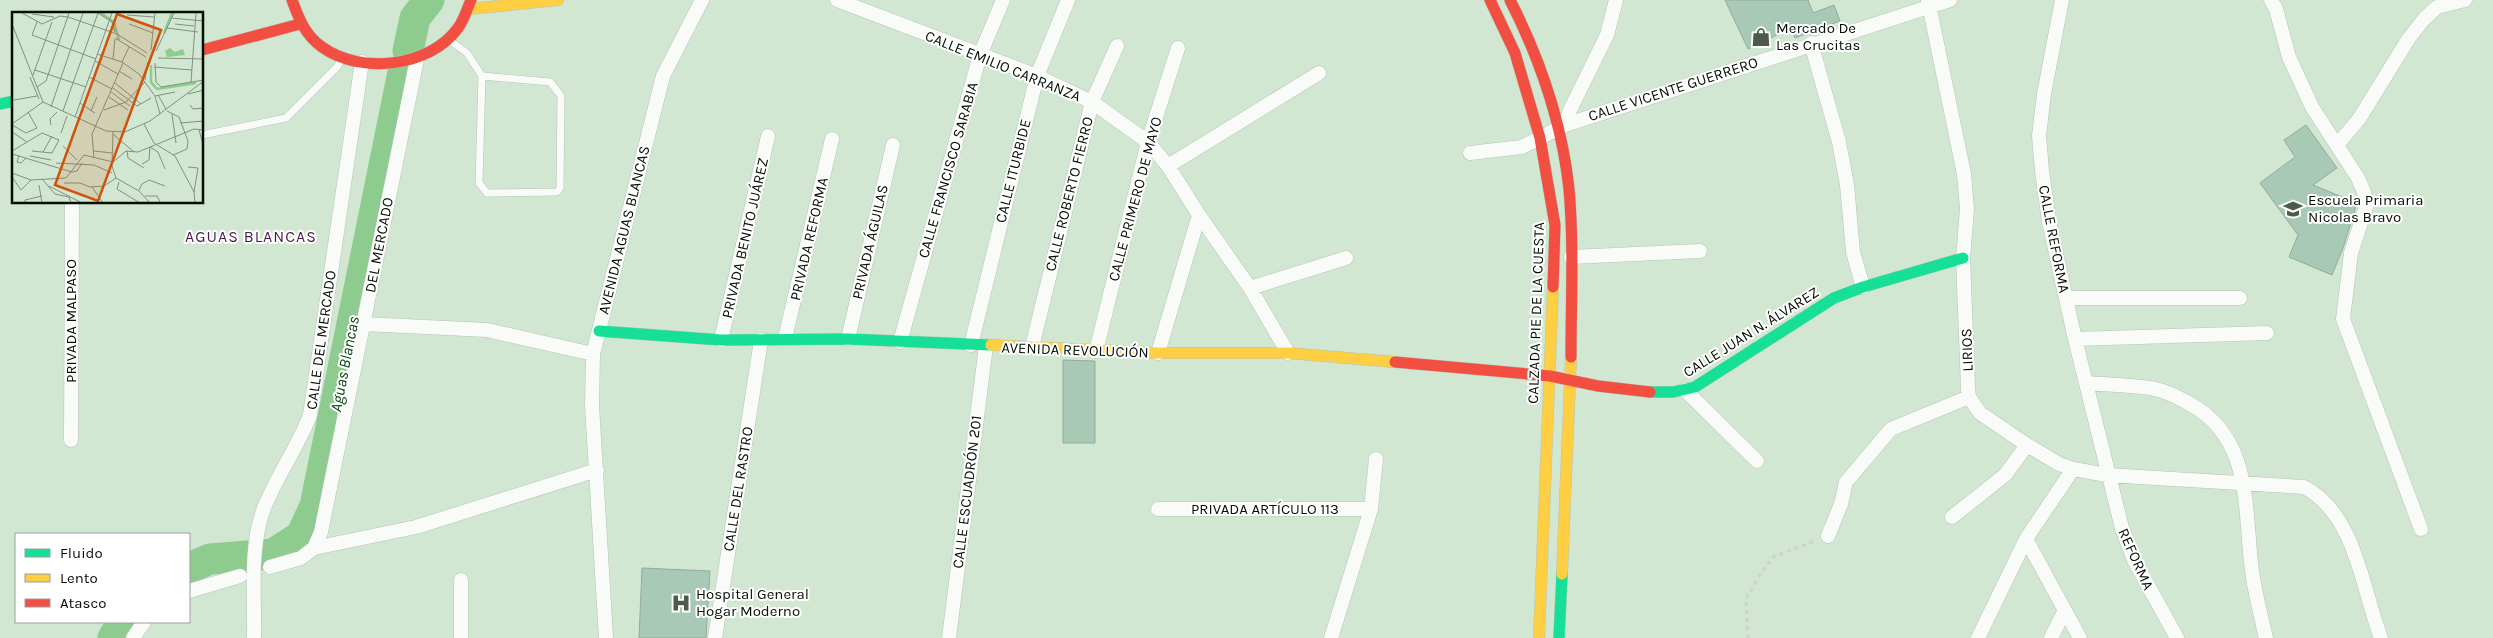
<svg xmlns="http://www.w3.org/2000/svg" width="2493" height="638" font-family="Karla,sans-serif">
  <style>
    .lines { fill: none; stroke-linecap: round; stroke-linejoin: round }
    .river { stroke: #8dcc8e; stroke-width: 31 }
    .building { fill: #a7c9b6; stroke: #96a99b }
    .lane-casing { stroke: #b5c5b5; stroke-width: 8 }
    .street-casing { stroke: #b5c5b5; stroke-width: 15 }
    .fast-casing { stroke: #b5c5b5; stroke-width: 12 }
    .slow-casing { stroke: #b5c5b5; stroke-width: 12 }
    .jam-casing { stroke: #b5c5b5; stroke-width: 12 }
    .path { stroke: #ced3ce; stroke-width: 3; stroke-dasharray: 4 4; stroke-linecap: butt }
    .lane { stroke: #f8fbf8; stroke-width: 7 }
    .street { stroke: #f8fbf8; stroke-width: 14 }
    .fast { stroke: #16e098; stroke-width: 11 }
    .slow { stroke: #ffcf43; stroke-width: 11 }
    .jam { stroke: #f24e42; stroke-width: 11 }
    .labels { text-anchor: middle; stroke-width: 4; stroke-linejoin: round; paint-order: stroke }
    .poi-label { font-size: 15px; fill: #040f04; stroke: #fff; text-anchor: start }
    .street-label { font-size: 15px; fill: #040f04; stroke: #fff }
    .neighbourhood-label { font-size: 16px; letter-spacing: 1px; fill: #491b4d; stroke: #fff }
    .water-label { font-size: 16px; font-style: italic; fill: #06430f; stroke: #fff }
    .inset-river { fill: none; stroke: #8dcc8e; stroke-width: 2.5 }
    .inset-road { fill: none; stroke: #80917f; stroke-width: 1 }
    .view { fill: #d1520b; fill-opacity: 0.15; stroke: #d1520b; stroke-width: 2.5 }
    .inset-edge { fill: none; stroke: #040f04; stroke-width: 2.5 }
  </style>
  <rect width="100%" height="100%" fill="#d2e7d1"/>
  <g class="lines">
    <!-- river -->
    <path class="river" d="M408 51 415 18 429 0
      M189 568 210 559 273 554 301 536 315 506 403 72
      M113 638 123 622"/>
  </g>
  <!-- building -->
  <path class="building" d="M1725 0H1808L1813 13 1834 5 1840 21 1795 38 1791 28 1748 49Z
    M2306 125 2337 168 2313 185 2357 203 2343 248 2332 275 2289 257 2298 235 2260 183 2295 157 2284 140Z
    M1063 360 1095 361V443H1063Z
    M642 568 710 571 706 638H639Z"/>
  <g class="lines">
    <!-- lane casing -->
    <g class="lane-casing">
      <path id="lane" d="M449 40 467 53 482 76 479 183 487 193 557 192 560 188 561 96 550 82 482 76
        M202 135 286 118 337 67 342 58"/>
    </g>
    <!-- street casing -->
    <g class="street-casing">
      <path id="street" d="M837 0 1037 76 1092 102 1148 142 1168 166 1199 215 1250 288 1288 353
        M1928 0 1964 174 1967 209 1963 258 1968 388 1969 397 1980 413 2027 445 2059 464 2073 469 2107 475 2304 487C2356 514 2362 589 2381 638
        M2062 0 2044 94 2039 136 2042 171 2049 222 2075 339 2122 528 2134 560 2177 638
        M2271 0 2276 9 2289 57 2312 107 2358 178 2364 192 2366 207 2351 253 2343 319 2421 529
        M1811 43 1839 142 1847 185 1853 252 1863 287
        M1565 125 1570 110 1607 35 1616 0
        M2337 145 2359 119 2409 38 2424 19 2437 7 2465 0
        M1470 153 1522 147 1565 125 1950 0
        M1168 166 1319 73
        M1571 257 1700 251
        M1250 288 1346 258
        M2066 298H2240
        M363 324 487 330 593 354
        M785 338 832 139
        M848 339 893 145
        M2075 339 2267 333
        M721 340 768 136
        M900 342 980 55 1003 0
        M971 345 1037 76 1068 0
        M1032 347 1092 102 1117 46
        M1096 351 1148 142 1178 48
        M1158 353 1199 215
        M2086 383C2109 385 2133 385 2155 389 2167 391 2179 398 2190 404 2253 438 2244 510 2252 571 2255 593 2261 616 2266 638
        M1685 390 1757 461
        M71 440 72 202
        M1158 509H1371
        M1952 517 2005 475 2027 445
        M1828 536 1841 504 1846 482 1891 429 1969 397
        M2026 539 2080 638
        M314 548 321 532 417 59
        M270 567 301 558 314 548 416 527 597 470
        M189 591 240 576
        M133 638 144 622
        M254 638C255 596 249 548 264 508 277 475 298 447 310 415L362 62
        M461 638V580
        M606 638 592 405 593 354 663 76 702 0
        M715 638 761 340
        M949 638 986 346
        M1331 638 1371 509 1376 459
        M1978 638 2026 539 2073 469
        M2051 638 2064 612"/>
    </g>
    <!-- fast casing -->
    <g class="fast-casing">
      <path id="fast" d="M0 104 14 101
        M599 331 721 340 848 339 991 345
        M1650 392H1673L1695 387 1834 298 1863 287 1963 258
        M1559 638 1562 574"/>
    </g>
    <!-- slow casing -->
    <g class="slow-casing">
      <path id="slow" d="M469 9 558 0
        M991 345 1158 353H1288L1395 362
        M1562 574 1571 357
        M1539 638 1553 287"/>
    </g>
    <!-- jam casing -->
    <g class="jam-casing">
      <path id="jam" d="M292 0C299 19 305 35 322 47 361 75 430 67 458 28 464 20 467 9 471 0
        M1490 0 1515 53 1540 138 1555 225 1553 287
        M1510 0C1540 59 1562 123 1569 189 1574 245 1571 301 1571 357
        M202 50 300 24
        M1395 362 1550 376 1598 386 1650 392"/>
    </g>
    <!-- path -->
    <path class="path" d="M1748 638 1746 599 1761 573 1773 557 1815 541"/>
    <!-- lane -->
    <use href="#lane" class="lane"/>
    <!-- street -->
    <use href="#street" class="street"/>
    <!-- fast -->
    <use href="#fast" class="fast"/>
    <!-- slow -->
    <use href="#slow" class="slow"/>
    <!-- jam -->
    <use href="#jam" class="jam"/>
  </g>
  <!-- icons -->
  <defs>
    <g id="shop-bare" transform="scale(1.5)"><path d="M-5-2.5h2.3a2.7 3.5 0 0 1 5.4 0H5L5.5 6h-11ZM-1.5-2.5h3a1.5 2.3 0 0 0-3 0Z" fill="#4c5b4c" stroke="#fff" stroke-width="2.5" paint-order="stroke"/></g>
    <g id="school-bare" transform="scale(1.5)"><path d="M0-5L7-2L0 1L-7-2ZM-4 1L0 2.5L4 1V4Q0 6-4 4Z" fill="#4c5b4c" stroke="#fff" stroke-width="2.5" paint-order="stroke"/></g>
    <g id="hospital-bare" transform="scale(1.5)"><path d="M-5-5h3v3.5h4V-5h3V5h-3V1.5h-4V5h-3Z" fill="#4c5b4c" stroke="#fff" stroke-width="2.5" paint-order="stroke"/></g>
  </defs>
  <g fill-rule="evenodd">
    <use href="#shop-bare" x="1761" y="37"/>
    <use href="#school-bare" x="2293" y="209"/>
    <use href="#hospital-bare" x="681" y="603"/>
  </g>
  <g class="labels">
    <!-- poi labels -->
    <g class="poi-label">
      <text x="1776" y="33">Mercado De<tspan x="1776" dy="17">Las Crucitas</tspan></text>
      <text x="2308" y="205">Escuela Primaria<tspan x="2308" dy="17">Nicolas Bravo</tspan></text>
      <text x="696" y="599">Hospital General<tspan x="696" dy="17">Hogar Moderno</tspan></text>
    </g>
    <!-- street labels -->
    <g class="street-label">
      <text transform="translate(1003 66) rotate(22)" y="5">CALLE EMILIO CARRANZA</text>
      <text transform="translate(1673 89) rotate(-18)" y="5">CALLE VICENTE GUERRERO</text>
      <text transform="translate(948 170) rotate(-74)" y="5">CALLE FRANCISCO SARABIA</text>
      <text transform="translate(1013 171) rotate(-76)" y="5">CALLE ITURBIDE</text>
      <text transform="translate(1069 194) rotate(-76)" y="5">CALLE ROBERTO FIERRO</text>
      <text transform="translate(1135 199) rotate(-75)" y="5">CALLE PRIMERO DE MAYO</text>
      <text transform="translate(624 230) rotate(-76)" y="5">AVENIDA AGUAS BLANCAS</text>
      <text transform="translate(745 238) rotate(-77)" y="5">PRIVADA BENITO JUÁREZ</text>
      <text transform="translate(809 239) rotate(-77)" y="5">PRIVADA REFORMA</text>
      <text transform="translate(2054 239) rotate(79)" y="5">CALLE REFORMA</text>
      <text transform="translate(870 242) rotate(-77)" y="5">PRIVADA ÁGUILAS</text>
      <text transform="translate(379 245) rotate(-79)" y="5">DEL MERCADO</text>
      <text transform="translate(1536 313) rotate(-88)" y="5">CALZADA PIE DE LA CUESTA</text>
      <text transform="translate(71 321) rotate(-90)" y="5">PRIVADA MALPASO</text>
      <text transform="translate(1751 332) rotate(-32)" y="5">CALLE JUAN N. ÁLVAREZ</text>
      <text transform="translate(321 340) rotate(-82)" y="5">CALLE DEL MERCADO</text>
      <text transform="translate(1075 350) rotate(2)" y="5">AVENIDA REVOLUCIÓN</text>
      <text transform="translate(1967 350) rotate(-92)" y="5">LIRIOS</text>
      <text transform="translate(738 489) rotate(-81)" y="5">CALLE DEL RASTRO</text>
      <text transform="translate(967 492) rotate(-83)" y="5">CALLE ESCUADRÓN 201</text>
      <text x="1265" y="514">PRIVADA ARTÍCULO 113</text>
      <text transform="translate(2136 559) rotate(66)" y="5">REFORMA</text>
    </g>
    <!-- neighbourhood labels -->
    <g class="neighbourhood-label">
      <text x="251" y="242">AGUAS BLANCAS</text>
    </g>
    <!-- water labels -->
    <g class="water-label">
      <text transform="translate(344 364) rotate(-79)" y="6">Aguas Blancas</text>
    </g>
  </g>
  <!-- overview -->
  <g transform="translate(12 12)">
    <rect width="191" height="191" fill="#d2e7d1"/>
    <path d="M158 36 163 40 171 37 173 43 155 45 153 39Z" fill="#8dcc8e"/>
    <path class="inset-river" d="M89 1 102 10 107 28M152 21 160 1M139 53V70L145 77 184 71"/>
    <path class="inset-road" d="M10 1 30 12 48 4 56 5 105 22 135 41M86 1 100 10 103 20M20 2 42 5M115 3 142 5M159 6 192 9M25 10 20 23 84 47M0 12 31 90 94 119 113 120 138 109 192 69M117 12 141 21M163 12 182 14M155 16 186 20M103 26 134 45M139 38 143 1M144 39 162 1M85 42 110 50 127 62 143 84 148 102M146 46 192 47M101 47 103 27M83 49 106 62M110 50 117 35M143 51 144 70 149 75 192 68M142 55 180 58M23 58 74 75M107 59 120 67M21 63 40 10M18 65 27 87M77 65 100 77M133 68 136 50M179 70 184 1M103 71 129 92M25 75 34 69 57 1M101 76 125 94 139 86M99 80 118 94M176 82 192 78M146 83 154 97M143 84 163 80M97 85 116 98M2 88 25 84M68 91 83 101M178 93 181 97 192 96M39 95 71 1M92 98 114 90 133 70M51 99 86 1M79 99 85 85M155 99 167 105 176 129 175 137 161 143M160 102 164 131M63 105 100 1M168 111 192 109M0 112 31 90M132 112 142 131 163 144 182 180M0 113 14 121 25 116 16 100M39 113 38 107 45 100M187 118 192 136M0 120 15 130M101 120 100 154 104 166 127 179 138 191M49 121 55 104M101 122 122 140M51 134 65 148M138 135 146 140 153 157M0 139 30 121 47 128 40 141 20 139M82 139 100 141M115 139 116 146 132 156M31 140 40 124M0 142 60 160 65 159 70 151M7 143 5 150 9 151 14 146M18 144 39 148M82 146 80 122 111 51M44 151 82 153 100 161M130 152 137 148 138 135M176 155 186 156 182 180 183 191M0 161 19 168 54 166 72 143 101 150 114 139 126 140 182 117 192 118M0 165 9 178 19 168M30 167 43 182 57 185 59 191M107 170 105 177 128 191M52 171H68L78 175 92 174 104 166M27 173 30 191M37 174 70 191M80 175 91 191M127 178 130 172 137 168 153 174M133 184H145L148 190M13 191V188L30 184"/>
    <path class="view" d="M105 2 149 18 86 189 43 173Z"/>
    <rect width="191" height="191" class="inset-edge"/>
  </g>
  <!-- legend -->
  <rect x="15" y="533" width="175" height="90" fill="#ffffff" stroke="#9b9f9b"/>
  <rect x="25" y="549" width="25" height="8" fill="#16e098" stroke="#9b9f9b"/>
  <text x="60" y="558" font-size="15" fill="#040f04">Fluido</text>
  <rect x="25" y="574" width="25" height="8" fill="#ffcf43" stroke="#9b9f9b"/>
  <text x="60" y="583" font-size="15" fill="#040f04">Lento</text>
  <rect x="25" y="599" width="25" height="8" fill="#f24e42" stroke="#9b9f9b"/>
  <text x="60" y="608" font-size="15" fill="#040f04">Atasco</text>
</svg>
